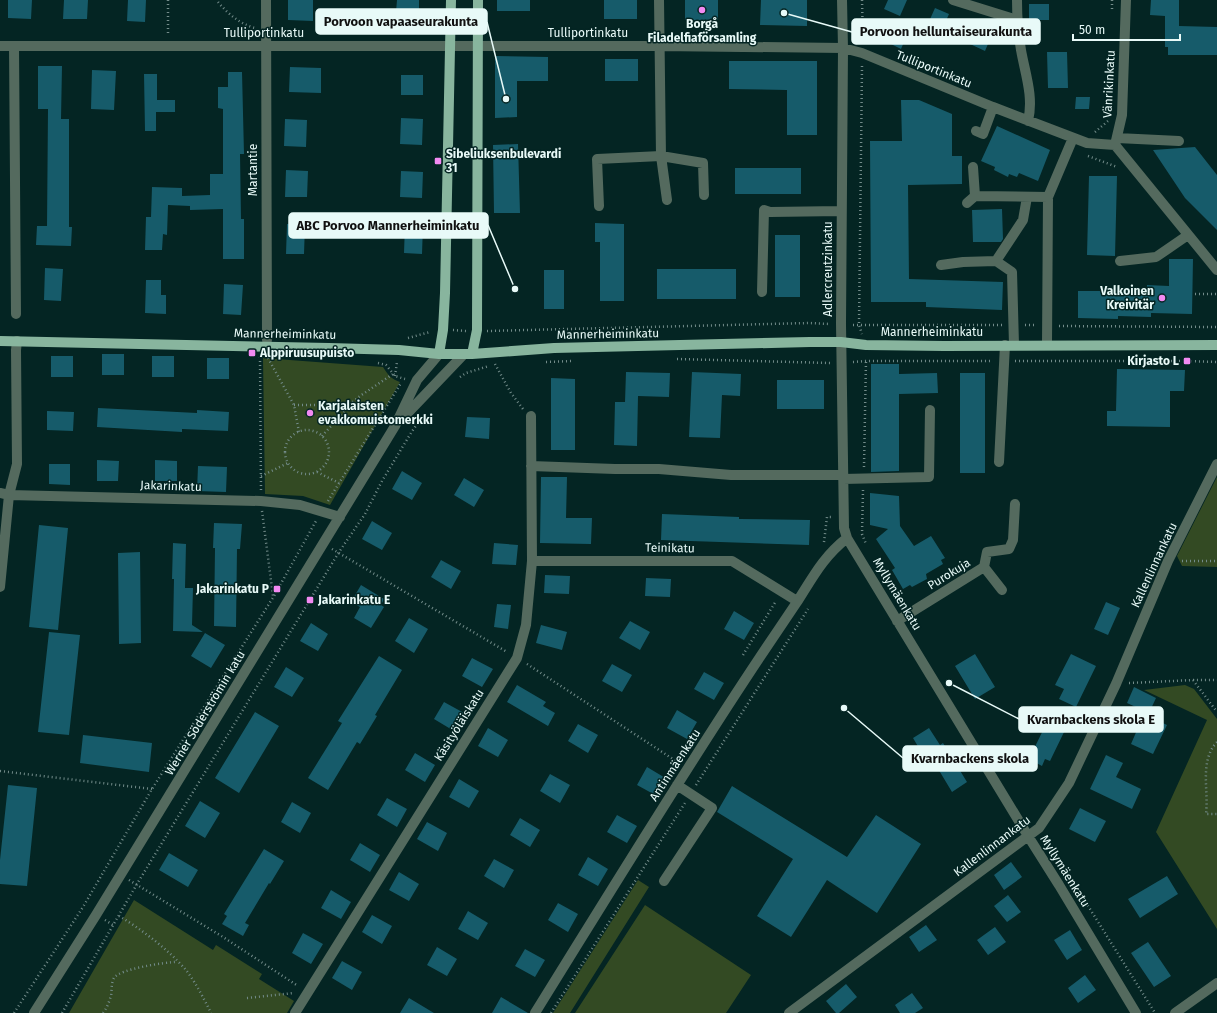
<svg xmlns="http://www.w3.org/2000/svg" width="1217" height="1013" font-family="'Fira Sans',sans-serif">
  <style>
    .green { fill: #334a23 }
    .building { fill: #165b6a }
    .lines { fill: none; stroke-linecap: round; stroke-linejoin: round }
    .path { stroke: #738c8a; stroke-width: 2.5; stroke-dasharray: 1 3; stroke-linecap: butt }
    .minor { stroke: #546a5e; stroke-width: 10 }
    .major { stroke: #88b59e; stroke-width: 10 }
    .poi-dot { fill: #f28af2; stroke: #042523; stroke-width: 1.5 }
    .labels { text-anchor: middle; stroke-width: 3; stroke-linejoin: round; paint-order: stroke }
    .poi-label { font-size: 12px; font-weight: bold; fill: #e8faf8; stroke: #042523; text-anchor: start }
    .street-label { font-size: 12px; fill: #e8faf8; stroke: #042523 }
    .leader { fill: none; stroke: #e8faf8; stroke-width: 1.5 }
    .callout-dot { fill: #e8faf8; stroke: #042523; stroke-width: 1.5 }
    .callout { fill: #e8faf8; stroke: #e8faf8; stroke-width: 1.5 }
    .callout-label { font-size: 13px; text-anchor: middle; font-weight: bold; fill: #111 }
  </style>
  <rect width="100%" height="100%" fill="#042523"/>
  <!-- green -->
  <path class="green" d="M263 358 383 367C388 375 391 379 400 382L330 505 303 496 265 494Z
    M1217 477V567L1182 566 1177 556Z
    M1185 685 1194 689 1217 719V929L1156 832 1207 720 1144 690Z
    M638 880 649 887 570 1013H553Z
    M134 900 213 950 216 945 262 974 259 979 294 1001 287 1013H69Z
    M645 905 751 975 726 1013H575Z"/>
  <!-- building -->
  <path class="building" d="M8 0H32L31 19 8 18Z
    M64 0H88L87 19H63Z
    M128 0H146L145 22 127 21Z
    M288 0H313V21L288 20Z
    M397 0H419V11L396 12Z
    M497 0H530V11H497Z
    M604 0H637V19H604Z
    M685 0H718V20H685Z
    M761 0H807V26L760 25Z
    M888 0H907L900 16 884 9Z
    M1151 0H1179V26L1217 27V55H1168V47H1165V16L1150 15Z
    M1029 4H1049V20H1029Z
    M935 8 949 14 941 32 927 26Z
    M978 26 993 32 985 51 970 44Z
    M897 30 907 35 901 49 891 44Z
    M1047 52H1067L1068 88H1048Z
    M495 56 548 57V81H517V117L495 118Z
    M605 59H638V81H605Z
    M729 61H817V135H787V90L729 89Z
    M38 66H62L61 119H69V227H72L71 246 36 245 37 226H47L48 109H38Z
    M290 67 321 68V93L289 92Z
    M92 70 116 71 114 110 91 109Z
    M228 72H242L244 154H240L241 219H244V259H223V209L190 210V206L168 205 167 235 163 234 162 250H145L146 217H151L152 187 182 188V196L210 195V174H223V109L218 108V87H228Z
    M144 74H157V100H175V112H156V131H145Z
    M401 75H423V95H401Z
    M1076 97H1090L1089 109H1075Z
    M901 100H919L952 114V156H962V184L908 185 909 279 1003 282 1002 310 926 307V302H871L870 141H902Z
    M401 118 423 119 422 145 400 144Z
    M285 119 307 120 306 147 284 146Z
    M997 126 1050 150 1038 181 1019 173 1017 177 1009 174 1008 177 994 170 995 167 981 161Z
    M518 144 520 213H494L493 145Z
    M1195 147 1217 175V230L1185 198 1153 150Z
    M735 168H801V194H735Z
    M286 170 308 171 307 197H285Z
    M401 171 423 172 422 198 400 197Z
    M1089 176H1117L1115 256 1087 255Z
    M1002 209 1003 239 1001 242H973L972 210Z
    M595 223 624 224V301H600V242H595Z
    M287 224 305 225 304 254H286Z
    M405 224 423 225 422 254 404 253Z
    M775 235H800V297H775Z
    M1169 259H1193L1192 314 1151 313V317L1118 316V319L1078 318V291H1113V288H1147V285L1169 286Z
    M45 268 63 269 61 301 44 300Z
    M657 269H736V299H657Z
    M544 270H564V309H544Z
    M146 280H161V295H166V314L145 313Z
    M224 284 243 285 241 315 223 314Z
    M102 354H124V375H102Z
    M51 356H73V377H51Z
    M152 356H174V377H152Z
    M207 358H229V379H207Z
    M871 364H899V374L937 373 938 393 899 394V471L871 472Z
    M1117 369 1185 370 1184 391H1170V427L1107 426V411H1116Z
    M626 372 670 373 669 397 638 396 637 446 614 445 615 402H625Z
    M692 372 741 374 740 396 722 395 720 438 689 437Z
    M960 373H985V473H960Z
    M551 378 575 379V450H551Z
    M777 380H824V409H777Z
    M98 408 197 413V410L229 412 228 431 182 429V432L97 427Z
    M47 411 74 412 73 431 47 430Z
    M467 417 490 418 489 439 465 437Z
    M97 460 119 461 118 481H97Z
    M155 460 177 461V481H155Z
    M49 464H70V485L49 484Z
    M198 466 227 467 226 492 197 491Z
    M402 471 422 483 412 500 392 489Z
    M541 477H567L566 518H592L591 544 540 543Z
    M464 478 484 490 474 507 454 495Z
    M870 493 899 496 900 526 914 546 931 536 945 558 941 560 943 564 926 574 927 579 912 587 910 585 903 589 892 570 895 568 876 539 888 529 870 525Z
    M662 514 739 517V519L810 520 809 545 661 540Z
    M372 521 392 533 382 550 362 539Z
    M214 523 242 524 240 549H237L236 627 214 626 215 548H213Z
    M39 525 68 528 58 630 29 627Z
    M173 543 186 544 185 588H193L192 625 203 632 173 631 174 579H172Z
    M494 543 518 545 516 565 492 564Z
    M140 552 141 643 119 644 118 553Z
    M441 560 461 571 451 589 431 577Z
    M545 575 570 576 569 594 544 593Z
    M646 578 671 579 670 597 645 596Z
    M361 585 384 599 381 605 384 607 371 628 354 618 360 607 351 602Z
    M1106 602 1120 608 1108 635 1094 629Z
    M497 604 511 605 508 629 494 627Z
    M734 611 754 623 744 640 724 629Z
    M409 618 428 629 414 653 395 641Z
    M630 621 650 632 640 650 619 638Z
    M311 623 328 634 318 651 300 641Z
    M541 625 567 632 562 650 536 643Z
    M49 632 80 635 69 735 38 732Z
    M205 633 225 645 211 668 191 656Z
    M975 654 995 687 975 699 955 666Z
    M1071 654 1096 666 1076 707 1059 699 1064 689 1055 685Z
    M379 656 402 670 375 715 377 716 360 744 357 742 328 790 308 778 342 723 338 721Z
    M472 658 493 669 482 687 462 676Z
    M612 664 632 675 622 692 602 681Z
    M286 667 304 678 292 697 274 687Z
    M704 672 724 683 714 700 694 689Z
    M517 685 546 702 543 706 555 713 548 726 507 702Z
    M1134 687 1156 698 1149 713 1127 703Z
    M444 702 464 713 454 731 434 719Z
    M677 710 697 722 687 739 667 728Z
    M255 712 279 726 239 793 215 778Z
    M1144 714 1167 725 1153 754 1131 744Z
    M1048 720 1066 728 1050 761 1045 759 1042 766 1029 759Z
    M578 724 598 735 588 753 568 741Z
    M488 728 508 740 498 757 478 746Z
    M929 728 940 745 943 743 967 782 952 792 931 757 926 760 913 738Z
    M83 735 152 743 149 772 80 763Z
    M415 753 435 765 425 782 405 770Z
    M1106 755 1123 763 1116 777 1141 789 1132 809 1090 789Z
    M647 767 667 779 657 796 637 785Z
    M550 774 570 785 560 803 540 791Z
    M459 779 479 791 469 808 449 797Z
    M8 785 37 788 27 886 0 884V860Z
    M732 786 847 857 876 815 921 844 877 913 827 880 791 937 757 916 793 859 717 812Z
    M387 798 407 809 397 827 377 815Z
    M200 801 220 813 205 838 185 826Z
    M292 802 311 813 300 833 281 822Z
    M1080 808 1106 821 1095 842 1069 829Z
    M617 815 637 826 627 843 607 832Z
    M520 818 540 830 530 847 510 835Z
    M427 822 447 833 438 851 417 839Z
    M360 843 380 855 370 872 350 860Z
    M264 849 284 861 270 884 269 883 245 923 249 925 243 936 222 924 227 916 224 914Z
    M169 853 198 870 188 887 159 870Z
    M588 857 608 869 598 886 578 875Z
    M494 859 514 870 504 888 484 876Z
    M1011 862 1022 877 1004 890 994 875Z
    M399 872 419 884 409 901 389 890Z
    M1167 876 1178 894 1140 918 1128 899Z
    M331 890 351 902 341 919 321 908Z
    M1008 895 1021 912 1007 922 994 906Z
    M558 903 578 914 568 932 548 920Z
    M468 911 488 923 478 940 458 929Z
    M372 915 392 926 382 944 362 932Z
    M926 925 937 940 919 952 909 937Z
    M995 927 1006 942 988 955 977 940Z
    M1070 930 1082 950 1067 960 1054 940Z
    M303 933 323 944 311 964 292 953Z
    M1148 942 1171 976 1154 987 1131 953Z
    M437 947 457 959 447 976 427 965Z
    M525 949 545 960 535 977 515 966Z
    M342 961 362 972 352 990 332 978Z
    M1085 975 1096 990 1078 1003 1068 988Z
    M846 984 857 997 839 1013H836L826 1001Z
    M912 993 923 1008 915 1013H900L895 1005Z
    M501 997 528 1013H492Z
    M409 998 434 1013H400Z"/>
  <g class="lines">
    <!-- path -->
    <path class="path" d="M168 0V35
      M862 0 863 43
      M1112 0V9
      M218 2C228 14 240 24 255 28
      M853 31H862
      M862 66 859 325 862 334
      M1095 132 1108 121
      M1088 156 1117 167
      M1195 294H1217
      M853 325H1002
      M1025 325H1036
      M1059 326 1217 327
      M453 330 466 331
      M487 331 809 323 830 324
      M408 338 430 332
      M260 357 261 490
      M268 358 294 405 299 432
      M677 359 830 363
      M1015 361H1187L1217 362
      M546 362 573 361
      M853 362 866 361H992
      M378 363 386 365 395 376 405 379
      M495 364 511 393 523 409
      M395 376 397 362
      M460 377 466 373 489 366
      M294 405H337L348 406 360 396 393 374
      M285 452a22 22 0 1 1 44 0a22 22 0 1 1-44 0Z
      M322 436 348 407
      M864 467 866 360
      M317 472 339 483
      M261 476 288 463
      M863 490 862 534 866 544
      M328 501 401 383
      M262 511 273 596
      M824 542 827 517H833
      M332 549 507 652
      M1182 561H1217
      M743 655 776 601
      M527 664 679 763
      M1193 680 1217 712
      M1129 683 1193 680H1217
      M1217 742C1199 761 1209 791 1206 814H1217
      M0 771 152 789
      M696 785 808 609
      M129 880 223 937 298 986
      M1075 885 1155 1013
      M119 916C141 929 169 950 186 970 196 983 204 999 211 1013
      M105 920 113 925
      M247 998 294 993
      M14 1013 83 907 152 789 274 596 316 521
      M62 1013 137 884 339 552 365 514 382 481 411 433 421 418
      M103 1013C107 1008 109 1002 111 996 112 990 111 983 114 978 119 969 166 962 177 962
      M551 1013 685 803"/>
    <!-- minor -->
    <path class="minor" d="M266 0 267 340
      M659 0 661 156 667 200
      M842 0 843 48 841 324 844 528 847 538 1028 836 1059 885 1136 1013
      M953 0 1017 20
      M1017 0C1017 17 1018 33 1021 50 1025 73 1034 97 1028 121
      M0 46H659L843 48 862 53 993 107 1087 143 1115 145 1217 270
      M14 46 16 314
      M976 131 983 134 993 107
      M1117 138 1179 141
      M1115 145 1122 115 1126 0
      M973 167 975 196
      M967 203 975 196 1048 197
      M599 206 597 159 661 156 703 163 704 195
      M996 261 1023 220 1027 197
      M1120 261 1156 257 1188 235
      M941 265 963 262 996 261 1012 272 1014 345
      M762 292 764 210 770 212 841 211
      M1047 345 1048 197 1073 138
      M401 420 464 354
      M999 462 1005 345
      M531 466 615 469H659L731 475H843
      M843 479 929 477 930 410
      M0 493 9 495 261 501 300 505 340 517
      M532 561H732L797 601
      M984 567 1002 590
      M0 587 9 495 17 464 16 350 17 341
      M897 621 984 567 987 552 1009 549 1013 540 1015 504
      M664 881 712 808 677 785
      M34 1013 96 915 395 426 417 380 439 354
      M295 1013 517 658 526 625 532 561 531 416
      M535 1013C609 894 682 774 760 657 772 639 785 620 797 602 813 577 823 557 847 538
      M789 1013 1039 828 1069 783 1116 684 1168 561 1217 464
      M1175 1013 1217 983"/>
    <!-- major -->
    <path class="major" d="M0 341 329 348 399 350 439 354H472L554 348 810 342H841L866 345 944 346 1217 345
      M439 354 443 330 445 293 451 0
      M472 354 477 330 478 0"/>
  </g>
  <!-- markers -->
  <g class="poi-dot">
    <circle cx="702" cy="10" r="4"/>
    <rect x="434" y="157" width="8" height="8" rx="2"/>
    <circle cx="1162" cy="298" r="4"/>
    <rect x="248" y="349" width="8" height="8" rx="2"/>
    <rect x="1183" y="357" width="8" height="8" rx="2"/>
    <circle cx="310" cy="413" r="4"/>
    <rect x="273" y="585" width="8" height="8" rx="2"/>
    <rect x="306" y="596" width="8" height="8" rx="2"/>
  </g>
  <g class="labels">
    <!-- poi labels -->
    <g class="poi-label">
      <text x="702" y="28" text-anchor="middle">Borgå<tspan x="702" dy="14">Filadelfiaförsamling</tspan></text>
      <text x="446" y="158">Sibeliuksenbulevardi<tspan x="446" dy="14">31</tspan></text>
      <text x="1154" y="295" text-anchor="end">Valkoinen<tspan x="1154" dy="14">Kreivitär</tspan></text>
      <text x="260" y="357">Alppiruusupuisto</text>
      <text x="1179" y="365" text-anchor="end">Kirjasto L</text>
      <text x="318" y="410">Karjalaisten<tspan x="318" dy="14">evakkomuistomerkki</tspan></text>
      <text x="269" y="593" text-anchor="end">Jakarinkatu P</text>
      <text x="318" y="604">Jakarinkatu E</text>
    </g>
    <!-- street labels -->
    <g class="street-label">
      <text x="264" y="37">Tulliportinkatu</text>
      <text x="588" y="37">Tulliportinkatu</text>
      <text transform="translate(934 69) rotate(22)" y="4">Tulliportinkatu</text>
      <text transform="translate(1109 84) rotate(-87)" y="4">Vänrikinkatu</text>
      <text transform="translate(253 170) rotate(-90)" y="4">Martantie</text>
      <text transform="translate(828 269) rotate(-90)" y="4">Adlercreutzinkatu</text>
      <text x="932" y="336">Mannerheiminkatu</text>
      <text transform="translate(285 334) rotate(1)" y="4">Mannerheiminkatu</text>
      <text transform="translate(608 334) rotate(-1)" y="4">Mannerheiminkatu</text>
      <text transform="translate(171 486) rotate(2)" y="4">Jakarinkatu</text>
      <text transform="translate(670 548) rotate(1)" y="4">Teinikatu</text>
      <text transform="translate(1154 565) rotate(-65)" y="4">Kallenlinnankatu</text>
      <text transform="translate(949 574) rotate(-32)" y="4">Purokuja</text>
      <text transform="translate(897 594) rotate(59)" y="4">Myllymäenkatu</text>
      <text transform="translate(205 713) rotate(-59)" y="4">Werner Söderströmin katu</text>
      <text transform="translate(459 725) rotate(-58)" y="4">Käsityöläiskatu</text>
      <text transform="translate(675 765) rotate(-57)" y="4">Antinmäenkatu</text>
      <text transform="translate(992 846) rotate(-37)" y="4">Kallenlinnankatu</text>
      <text transform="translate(1065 871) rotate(58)" y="4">Myllymäenkatu</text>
    </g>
  </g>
  <!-- callouts -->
  <path class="leader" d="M506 99L487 22M784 13L852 32M515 289L488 225M949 683L1019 719M844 708L903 758"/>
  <g class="callout-dot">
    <circle cx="506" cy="99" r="4"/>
    <circle cx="784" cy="13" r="4"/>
    <circle cx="515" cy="289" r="4"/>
    <circle cx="949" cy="683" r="4"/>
    <circle cx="844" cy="708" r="4"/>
  </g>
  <g class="callout">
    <rect x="316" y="9" width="171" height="25" rx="4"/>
    <rect x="852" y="19" width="188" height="25" rx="4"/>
    <rect x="289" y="213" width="199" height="25" rx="4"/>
    <rect x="1019" y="707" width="144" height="25" rx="4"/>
    <rect x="903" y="746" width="134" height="25" rx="4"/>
  </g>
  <g class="callout-label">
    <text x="401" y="26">Porvoon vapaaseurakunta</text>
    <text x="946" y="36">Porvoon helluntaiseurakunta</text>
    <text x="388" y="230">ABC Porvoo Mannerheiminkatu</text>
    <text x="1091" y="724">Kvarnbackens skola E</text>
    <text x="970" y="763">Kvarnbackens skola</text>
  </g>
  <!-- scale -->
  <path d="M1073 34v6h107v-6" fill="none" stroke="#e8faf8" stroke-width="2"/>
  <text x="1079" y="34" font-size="12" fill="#e8faf8" stroke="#042523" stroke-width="3" paint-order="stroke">50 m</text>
</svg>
